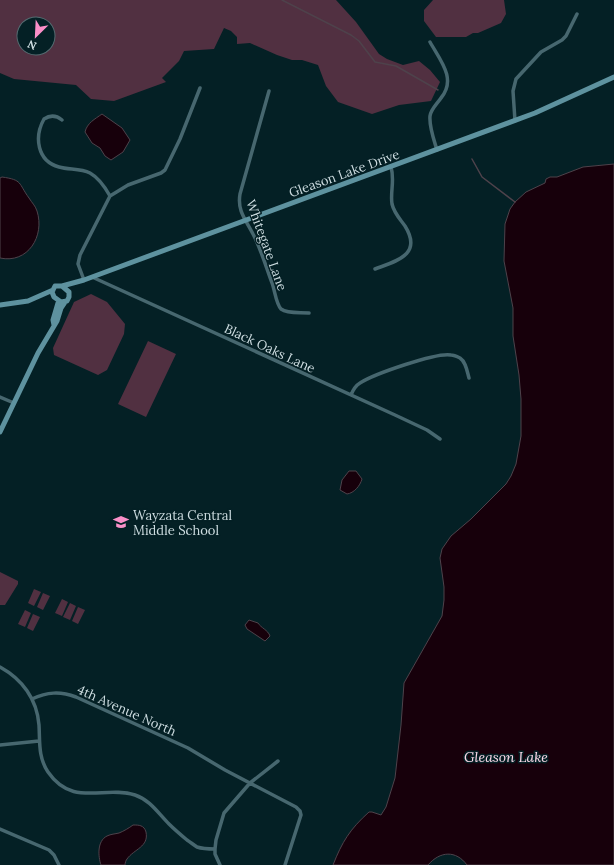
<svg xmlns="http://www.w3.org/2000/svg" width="614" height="865" font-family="Lora,serif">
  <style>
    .green { fill: #513041; fill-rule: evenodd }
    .water { fill: #17000b; stroke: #4e424b }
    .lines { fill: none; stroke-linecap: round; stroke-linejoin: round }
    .stream { stroke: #4e424b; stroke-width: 1.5 }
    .minor { stroke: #47676f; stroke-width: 3.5 }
    .secondary { stroke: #5e929f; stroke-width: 5 }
    .labels { text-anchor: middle; stroke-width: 3; stroke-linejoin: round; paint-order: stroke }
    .street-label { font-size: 13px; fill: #cddce0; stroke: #042025 }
    .poi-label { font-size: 13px; fill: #cddce0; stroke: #042025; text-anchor: start }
    .water-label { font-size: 14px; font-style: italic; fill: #fcd8e9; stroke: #042025 }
  </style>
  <rect width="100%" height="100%" fill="#042025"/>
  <!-- green -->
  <path class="green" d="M0 0H336L356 22 379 54 387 59 403 65 419 61 430 70 440 82 431 101 399 105 372 114 338 102 326 86 318 65 302 60H292L277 55 250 43 237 44V37L231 31 224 28 214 49 184 51 179 61 162 78 166 82 114 101 91 99 76 85 14 79 0 73ZM24 24H48V48H24Z
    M433 0H504L506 14 501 23 478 33H473L466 37H436L424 21V10Z
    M91 294 107 302 125 324 124 334 107 370 98 375 54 355 53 348 74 302Z
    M148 341 176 354 146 417 118 404Z
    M0 572 18 581V584L5 605H0Z
    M34 589 41 592 34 606 28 603Z
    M43 593 50 596 43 610 37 607Z
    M62 599 68 602 62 616 55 613Z
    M70 603 76 606 70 620 63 617Z
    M78 607 85 610 78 624 72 621Z
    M25 610 31 613 25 627 18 624Z
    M33 614 40 617 33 631 27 628Z"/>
  <!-- water -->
  <path class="water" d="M102 114 122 128 130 140 123 152 111 160 105 156 100 148 92 143 85 132C87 123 95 119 102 114Z
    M614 164V865H467C456 850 440 851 428 865H333C342 842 350 829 369 812H372L381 815 386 807 395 778 401 725 404 683 442 616 444 600V587L440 558 442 549 451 536 471 519 506 484 511 476 516 464 521 436V399L519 375 513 336V308L504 261 505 224 510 209 515 202 526 192 545 183 546 179 550 177H557L583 167Z
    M2 177C23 180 18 183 29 198 32 203 35 205 37 211 45 236 28 264 0 258V178Z
    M349 471H356L362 479C360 486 354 493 347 494L340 490 342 480Z
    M249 620 258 623C261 628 268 630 270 636L265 641 247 629 245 625Z
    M133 825C139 825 144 825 146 832 149 847 134 849 127 859 126 860 125 863 125 865H101C98 856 97 841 107 836 111 834 115 834 119 833 124 831 129 828 133 825Z"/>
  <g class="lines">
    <!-- stream -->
    <path class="stream" d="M282 0 351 35 359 41 375 62 396 66 438 90
      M472 159 482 177 515 202"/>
    <!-- minor -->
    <path class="minor" d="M430 42C440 60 457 79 441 98 437 104 431 109 430 116 429 127 434 140 437 150
      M269 91 240 194C237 211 246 220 253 234 261 249 266 267 272 283 275 291 276 304 281 309 288 314 300 312 309 313
      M62 120C56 115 50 115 44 119 34 137 37 161 59 167 69 170 80 168 90 173 99 178 105 187 110 196
      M515 121 513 91 516 79 541 52 562 40 566 36 577 14
      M375 269C396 261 423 255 405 226 400 219 394 213 392 204 390 192 395 180 391 167
      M92 277 395 415 427 430 440 439
      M84 280 78 264 80 255 110 196 128 185 161 173 165 170 180 139 200 88
      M351 395C353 390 355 386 360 383 374 374 437 352 451 355 454 355 458 357 460 358 466 362 467 371 469 378
      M0 397 14 403
      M0 667C22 679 37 699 39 725 40 742 38 757 48 772 73 808 104 785 135 795 150 800 158 813 169 824 175 830 181 835 187 840 190 842 194 845 197 847 203 849 210 849 215 849
      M32 699C47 692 60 691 76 697L188 748 225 770 296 807 300 811 301 815 285 865
      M0 745 39 741
      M0 829 49 850 54 855 59 865
      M220 865 215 854V849L216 840 224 813 250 783 278 761"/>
    <!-- secondary -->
    <path class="secondary" d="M55 286H62L69 292V297L67 301 61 302 54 297 52 292Z
      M62 286 84 280 535 113 614 77
      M0 305 28 301 53 290
      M54 325 53 320 58 303
      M0 432 38 353 57 321 61 308 65 302"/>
  </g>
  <!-- icons -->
  <defs>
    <g id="school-bare" transform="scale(1.2)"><path d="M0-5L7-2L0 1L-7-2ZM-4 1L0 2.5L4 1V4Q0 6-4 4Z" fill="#fa8fc8" stroke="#042025" stroke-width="2.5" paint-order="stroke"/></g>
  </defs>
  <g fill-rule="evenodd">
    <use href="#school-bare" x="121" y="522"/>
  </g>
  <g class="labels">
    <!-- street labels -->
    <g class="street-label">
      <text transform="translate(344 173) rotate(-20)" y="5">Gleason Lake Drive</text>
      <text transform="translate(267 245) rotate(70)" y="5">Whitegate Lane</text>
      <text transform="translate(270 348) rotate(25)" y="5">Black Oaks Lane</text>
      <text transform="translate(127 710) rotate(24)" y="5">4th Avenue North</text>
    </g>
    <!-- poi labels -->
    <g class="poi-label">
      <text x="133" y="520">Wayzata Central<tspan x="133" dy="15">Middle School</tspan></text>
    </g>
    <!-- water labels -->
    <g class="water-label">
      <text x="506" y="762">Gleason Lake</text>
    </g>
  </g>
  <!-- north arrow -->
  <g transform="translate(36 36) rotate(204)"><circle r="19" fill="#042025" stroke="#546b70"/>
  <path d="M0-3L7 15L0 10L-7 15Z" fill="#fa8fc8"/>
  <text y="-6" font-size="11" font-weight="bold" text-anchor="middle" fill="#cddce0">N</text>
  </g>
</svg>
